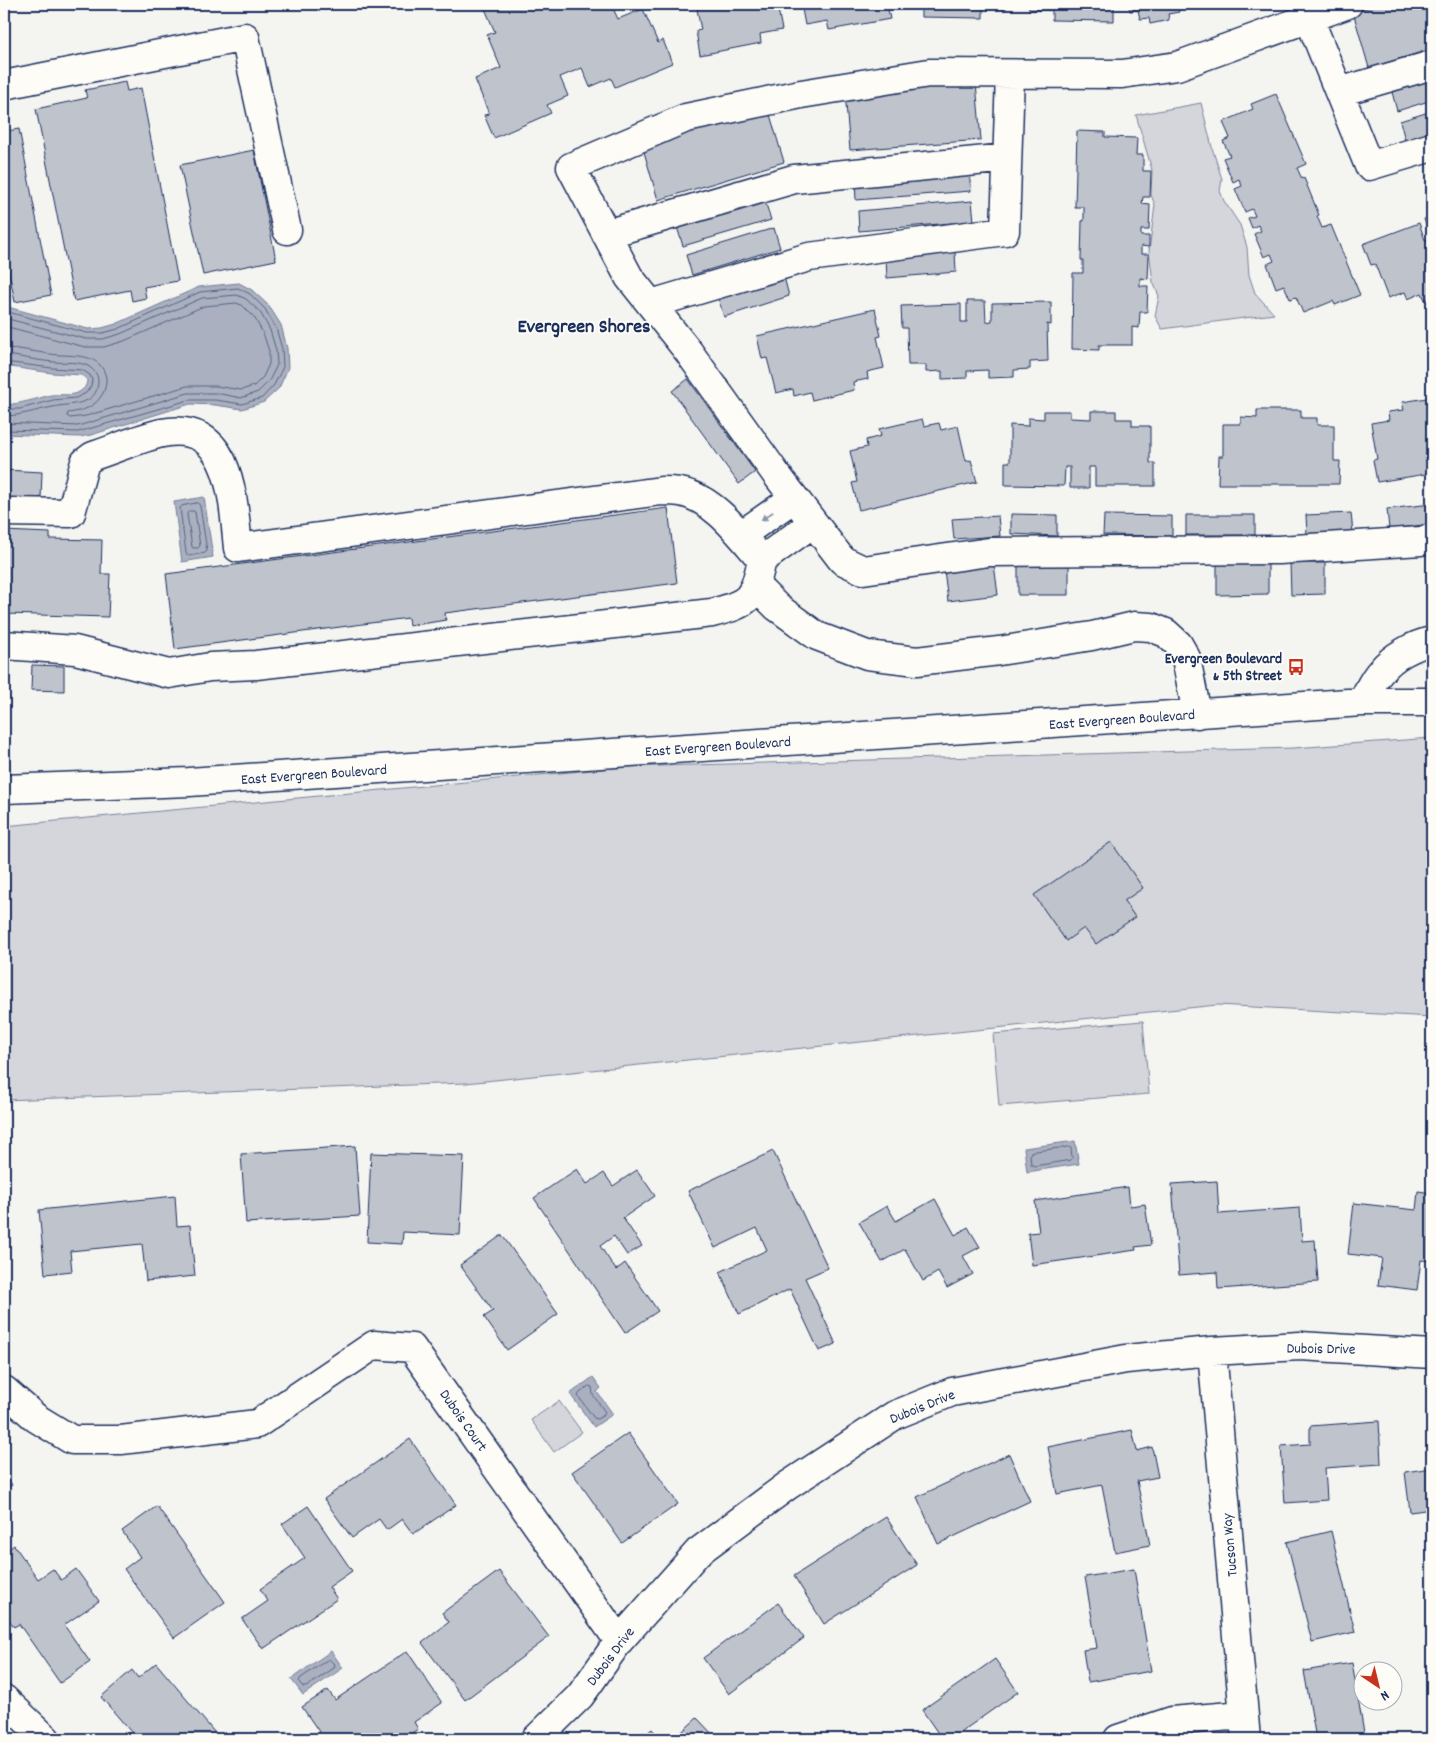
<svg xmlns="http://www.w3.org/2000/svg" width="1436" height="1743" font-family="Dekko,sans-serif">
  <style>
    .green { fill: #d4d6db; stroke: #78829c }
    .water { fill: #aab0bf; stroke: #717c98 }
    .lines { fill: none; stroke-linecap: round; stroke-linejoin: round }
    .shore { stroke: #546385; stroke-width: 1 }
    .building { fill: #bfc3cc; stroke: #1b2f5e }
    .minor-casing { stroke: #1b2f5e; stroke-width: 31 }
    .minor { stroke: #fdfcf7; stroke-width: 28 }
    .oneway { fill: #8c96aa }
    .labels { text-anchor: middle; stroke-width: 4; stroke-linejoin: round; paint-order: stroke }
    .poi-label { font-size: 15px; font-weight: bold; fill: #1b2f5e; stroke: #fdfcf7; text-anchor: end }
    .street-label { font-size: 15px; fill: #1b2f5e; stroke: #fdfcf7 }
    .district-label { font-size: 20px; font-weight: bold; fill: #1b2f5e; stroke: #fdfcf7 }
  </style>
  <rect width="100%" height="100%" fill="#f4f4f1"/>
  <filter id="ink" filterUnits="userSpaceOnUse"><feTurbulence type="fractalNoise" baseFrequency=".02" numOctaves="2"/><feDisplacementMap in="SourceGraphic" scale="10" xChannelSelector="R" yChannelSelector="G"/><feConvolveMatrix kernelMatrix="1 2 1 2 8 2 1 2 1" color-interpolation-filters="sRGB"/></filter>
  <g filter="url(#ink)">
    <!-- green -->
    <path class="green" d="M1201 103 1213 151 1222 179 1220 191 1224 201 1240 225 1247 247 1249 275 1255 293 1274 314 1162 329 1155 316 1159 296 1153 282 1149 251 1155 205 1151 195 1152 170 1136 115Z
      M1432 738V1017L1217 1005 466 1083 4 1100V826L623 767 1293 748Z
      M1143 1021 1149 1094 999 1106 993 1034Z
      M559 1401 582 1432 554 1452 531 1420Z"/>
    <!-- water -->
    <path class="water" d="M239 283 252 290 269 306 281 325 287 348 288 368 279 388 264 402 242 409 215 405 190 404 91 435 79 437 4 434V405C20 404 35 399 51 395 61 394 74 397 82 390 86 387 87 383 87 379L81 375 52 373 4 366V306L88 329 102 328 116 324 199 287Z
      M204 497 213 557 182 562 174 502Z
      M1075 1141 1079 1164 1027 1172 1024 1148Z
      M593 1377 601 1388 597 1392 613 1414 594 1427 570 1394Z
      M331 1651 343 1668 303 1695 291 1679Z"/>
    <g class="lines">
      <!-- shore -->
      <path class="shore" d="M4 311 87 333H103L118 329 200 292 238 288 250 294 265 309 276 328 282 349 283 367 274 385 262 398 242 404 215 400H189L78 432 4 430
        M4 318 86 339H103L120 334 202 298 237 295 246 299 260 312 270 330 276 350 277 365 269 381 258 392 241 398 216 393H188L78 426 4 423
        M4 326 85 347H104L124 341 204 306 236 303 242 305 254 317 263 333 269 351V364L263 377 254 386 241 390 216 386H187L86 416 70 418 67 416 68 413C83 411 96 407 103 393 106 387 107 379 105 374 98 351 68 357 50 354 35 352 19 348 4 348
        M4 355C20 356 37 361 54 362 64 363 79 361 88 366 94 370 98 374 98 381 98 407 70 403 53 407 36 410 21 416 4 416
        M4 362 52 368 82 370 90 375 92 380 91 386 86 393 76 398 53 400 20 409H4
        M198 503 200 506 207 551 205 553 188 556 186 553 180 508 182 506Z
        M189 511H193L195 512 200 546 198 548H193L192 547 187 514Z
        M1069 1147 1071 1148 1072 1158 1071 1160 1034 1166 1031 1164 1030 1155 1031 1152Z
        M589 1386 592 1387 593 1395 605 1412 604 1415 597 1419 594 1418 578 1396 579 1394Z
        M329 1659 335 1665 334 1668 306 1687H303L299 1682 300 1679Z"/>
    </g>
    <!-- building -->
    <path class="building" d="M483 4H611L618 19 643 9 658 43 663 40 672 63 615 87 611 78 590 87 582 68 560 77 568 96 547 105 551 113 494 138 484 115 489 114 475 79 501 68 487 35 495 32Z
      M696 4H887L890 19 829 30 827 21 805 25 801 4 778 9 782 30 760 34 761 43 700 55 696 31 701 30Z
      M921 4H1006V9L983 8V18L921 17Z
      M1029 4H1114V21L1052 20V10H1029Z
      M1129 4H1177L1179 12 1168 14 1169 20 1150 24 1149 18 1140 19 1138 10 1130 11Z
      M1380 4H1432V49L1369 68 1353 12Z
      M1432 80V100L1397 111 1392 92Z
      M125 82 127 91 141 88 178 281 144 287 146 298 132 301 130 290 74 301 36 109 87 98 85 90Z
      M976 83 981 140 850 150 845 93Z
      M1276 94 1306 164 1297 168 1302 179 1304 178 1319 215 1317 216 1322 228 1331 225 1360 295 1335 305 1333 301 1303 313 1296 297 1290 299 1284 285 1276 288 1267 264 1274 261 1271 254 1264 257 1254 234 1261 231 1258 225 1252 228 1248 218 1255 216 1252 209 1245 212 1235 189 1242 186 1239 179 1233 182 1223 158 1230 156 1223 141 1230 138 1223 122 1253 109 1251 104Z
      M768 108 784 162 658 200 642 145Z
      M1432 111V132L1405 140 1400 121Z
      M4 116 7 131 19 129 51 295 15 302 8 267 4 268Z
      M1077 131 1105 132V137L1137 138 1136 155H1143V171H1151L1150 197H1143L1142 204 1150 205 1149 230H1141V236H1149V247L1141 246V254H1149L1148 279 1140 278V286H1148L1147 312H1140L1139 328 1132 327V345H1099V350L1072 349 1073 273H1083V260H1081L1082 221H1084V207H1075Z
      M254 150 276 260 203 275 180 165Z
      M969 171 971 191 856 200 855 180Z
      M765 201 771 220 683 246 677 227Z
      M972 201 974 221 859 231 858 211Z
      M1432 216V297L1425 300 1422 293 1408 299 1405 292 1388 298 1375 264 1371 265 1363 244 1419 223 1425 240 1431 239 1424 219Z
      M774 228 780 248 692 275 686 255Z
      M955 252 956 272 887 278 886 258Z
      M784 277 789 296 724 317 718 298Z
      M967 301H985L986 322 992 321V303L1051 302V325L1047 324 1048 361 1030 362V369L1014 370V377L988 378V370L967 371V378L942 379V371L926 372V365H908L907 328H902L901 306 961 304V322H967Z
      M875 309 881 336 877 337 884 368 867 372 868 379 853 382 854 390 812 400 810 392 794 396 793 389 776 393 767 358 762 359 757 336Z
      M688 379 755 472 739 484 672 391Z
      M1427 398 1429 405H1432V473L1377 482 1373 460 1377 459 1371 423 1389 420 1388 412 1404 410 1402 402Z
      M1257 410H1301V418H1317V425H1334V461H1340L1339 484H1218L1219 456H1223V424H1241V417L1257 418Z
      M1044 411H1070V418L1091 419V411H1116V419H1132V426H1150V463H1155V486H1095V467H1089V488H1070V467H1065L1064 486 1005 485V462H1010V425L1028 426V418L1044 419Z
      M922 419 924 426 939 423 941 430 958 426 966 461 971 460 977 482 859 510 852 483 857 482 850 451 867 447 866 440 881 436 879 429Z
      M4 470 42 472 41 499 4 498Z
      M1432 504V524L1389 529 1387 509Z
      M668 508 677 583 445 613 446 620 409 626 408 618 175 649 166 574Z
      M1351 513 1353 533 1307 535 1306 515Z
      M1011 514 1057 515V536L1011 534Z
      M1104 515 1172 516V536L1103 535Z
      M1186 515H1255V535H1186Z
      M998 516 1000 536 954 539 952 519Z
      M4 531 50 533V539L102 540 101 574H110L108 617 4 614Z
      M1018 563H1069V595H1018Z
      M1217 563H1268V594L1217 595Z
      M1290 563H1325V594L1291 595Z
      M994 564 998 595 948 601 944 570Z
      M32 665 64 666V691L31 690Z
      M1111 842 1143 888 1124 901 1135 917 1096 944 1084 928 1066 941 1034 895Z
      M355 1146 360 1216 246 1223 241 1154Z
      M773 1151 828 1268 805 1278 836 1344 819 1351 790 1289 739 1314 720 1272 767 1250 757 1228 715 1248 688 1191Z
      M371 1153 464 1156 460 1235 403 1232 402 1244 367 1242Z
      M577 1169 587 1184 604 1173 613 1186 637 1170 655 1196 623 1218 642 1246 627 1255 614 1236 600 1246 616 1270 625 1263 658 1311 625 1333 534 1198Z
      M1217 1181 1219 1214 1300 1208 1302 1241 1315 1240 1318 1282 1218 1289 1217 1272 1179 1275 1172 1184Z
      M1128 1187 1130 1206 1145 1204 1151 1245 1135 1247 1136 1250 1032 1265 1028 1233 1039 1232 1035 1201Z
      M1418 1191 1432 1193V1261L1421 1260 1417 1290 1378 1285 1382 1258 1348 1254 1354 1203 1416 1210Z
      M175 1196 177 1226 190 1225 195 1276 146 1281 142 1244 70 1251 72 1271 45 1274 39 1210Z
      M935 1199 955 1235 968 1227 980 1247 963 1256 973 1274 947 1288 938 1272 923 1281 905 1249 882 1262 859 1222 887 1206 896 1221Z
      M502 1235 558 1314 507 1350 484 1317 493 1311 460 1265Z
      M1379 1421 1381 1464 1325 1468 1327 1500 1285 1503 1281 1446 1310 1444V1426Z
      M1132 1430 1137 1451 1152 1447 1158 1477 1137 1481 1150 1545 1115 1552 1102 1485 1057 1494 1048 1447Z
      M628 1433 678 1504 622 1543 572 1472Z
      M410 1439 456 1505 413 1534 402 1519 387 1530 379 1519 352 1538 324 1499Z
      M1009 1454 1030 1501 938 1544 917 1497Z
      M1432 1468V1509L1410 1512 1405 1472Z
      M4 1473 12 1485 4 1491Z
      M157 1506 225 1602 174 1638 124 1569 140 1557 122 1531Z
      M308 1506 352 1571 329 1587 337 1599 263 1649 242 1619 268 1601 260 1589 305 1558 282 1524Z
      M886 1517 917 1565 824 1624 794 1576Z
      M1331 1531 1355 1632 1312 1642 1287 1542Z
      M14 1545 38 1579 53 1569 61 1580 76 1569 99 1601 64 1625 90 1662 60 1683 19 1624 14 1627 4 1612V1553Z
      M1134 1569 1151 1671 1088 1682 1083 1650 1097 1648 1085 1577Z
      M499 1571 549 1637 465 1700 422 1643 449 1622 442 1613Z
      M778 1603 804 1638 729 1694 703 1658Z
      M407 1651 442 1703 414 1722 418 1729 402 1739H324L302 1707 328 1690 335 1700Z
      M995 1659 1018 1692 951 1739H942L922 1710Z
      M156 1663 220 1739H164L162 1737 158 1739H137L101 1697 132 1670 138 1678Z
      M1352 1663 1365 1739H1316L1304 1671Z
      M697 1718 717 1739H674Z
      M652 1729 661 1739H640Z"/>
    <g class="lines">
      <!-- minor casing -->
      <g class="minor-casing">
        <path id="minor" d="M1348 4 1177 66 1122 74 929 73 801 94 686 118 571 167 629 277 688 351 776 474 842 560 863 570 989 552 1279 550 1421 541 1432 538
          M1309 18 1369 166 1432 147
          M4 85 245 37 287 230
          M1339 92 1432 65
          M606 234 794 179 1007 158
          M651 304 809 257 1005 231 1010 74
          M4 512 71 513 85 462 93 456C115 449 139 438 162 433 232 419 233 501 238 548L661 491C667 491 674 491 680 492 714 498 741 536 762 560
          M741 535 794 498
          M756 586 777 607 817 636 867 655 917 661 999 651 1092 636 1134 626 1151 627 1166 633 1178 644 1186 658 1197 714
          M4 645 75 650 169 674 210 667 256 665 712 613C751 603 753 599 762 560L813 523
          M1362 702C1368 692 1373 679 1381 671 1393 656 1414 645 1432 641
          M4 789 189 782 1362 702H1432
          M1212 1351 1246 1739
          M4 1390 36 1418 72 1440H121L257 1424 374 1345 412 1348 619 1641
          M4 1699 46 1739
          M536 1739 580 1696 619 1641 698 1552 787 1486 895 1415 952 1392 1126 1359 1212 1351 1300 1346 1432 1354
          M1118 1739 1172 1721 1243 1715"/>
      </g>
      <!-- minor -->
      <use href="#minor" class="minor"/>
    </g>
    <!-- one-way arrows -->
    <defs><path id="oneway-solid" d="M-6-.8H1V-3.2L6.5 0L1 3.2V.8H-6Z" transform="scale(1.25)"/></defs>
    <use class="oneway" href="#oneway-solid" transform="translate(767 516) rotate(145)"/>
  </g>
  <!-- icons -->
  <defs>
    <g id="bus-bare" transform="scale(1.35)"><path d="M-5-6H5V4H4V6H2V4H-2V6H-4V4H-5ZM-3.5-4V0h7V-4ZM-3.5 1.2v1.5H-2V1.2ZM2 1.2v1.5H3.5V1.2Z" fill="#c8321e" stroke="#fdfcf7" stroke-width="2.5" paint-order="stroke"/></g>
  </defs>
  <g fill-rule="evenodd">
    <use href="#bus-bare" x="1296" y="667"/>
  </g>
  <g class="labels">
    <!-- poi labels -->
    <g class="poi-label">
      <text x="1282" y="663">Evergreen Boulevard<tspan x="1282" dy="17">&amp; 5th Street</tspan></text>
    </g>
    <!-- street labels -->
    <g class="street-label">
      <text transform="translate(1122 719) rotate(-4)" y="5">East Evergreen Boulevard</text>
      <text transform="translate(718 746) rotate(-4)" y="5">East Evergreen Boulevard</text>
      <text transform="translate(314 774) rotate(-4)" y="5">East Evergreen Boulevard</text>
      <text transform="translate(1321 1348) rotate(1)" y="5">Dubois Drive</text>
      <text transform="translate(922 1406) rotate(-22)" y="5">Dubois Drive</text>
      <text transform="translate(464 1420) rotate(55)" y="5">Dubois Court</text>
      <text transform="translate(1229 1545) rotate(-95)" y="5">Tucson Way</text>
      <text transform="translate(610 1656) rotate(-53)" y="5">Dubois Drive</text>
    </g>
    <!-- district labels -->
    <g class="district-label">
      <text x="584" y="332">Evergreen Shores</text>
    </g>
  </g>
  <!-- margin -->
  <rect width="1436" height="1743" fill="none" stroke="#fdfcf7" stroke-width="20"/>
  <rect x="10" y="10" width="1416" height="1723" fill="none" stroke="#1b2f5e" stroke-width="2" filter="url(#ink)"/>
  <!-- north arrow -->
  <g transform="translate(1378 1686) rotate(145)"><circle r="24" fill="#fdfcf7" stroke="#a3aaba"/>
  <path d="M0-4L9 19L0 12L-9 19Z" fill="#c8321e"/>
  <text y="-8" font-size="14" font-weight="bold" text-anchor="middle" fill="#1b2f5e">N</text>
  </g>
</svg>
